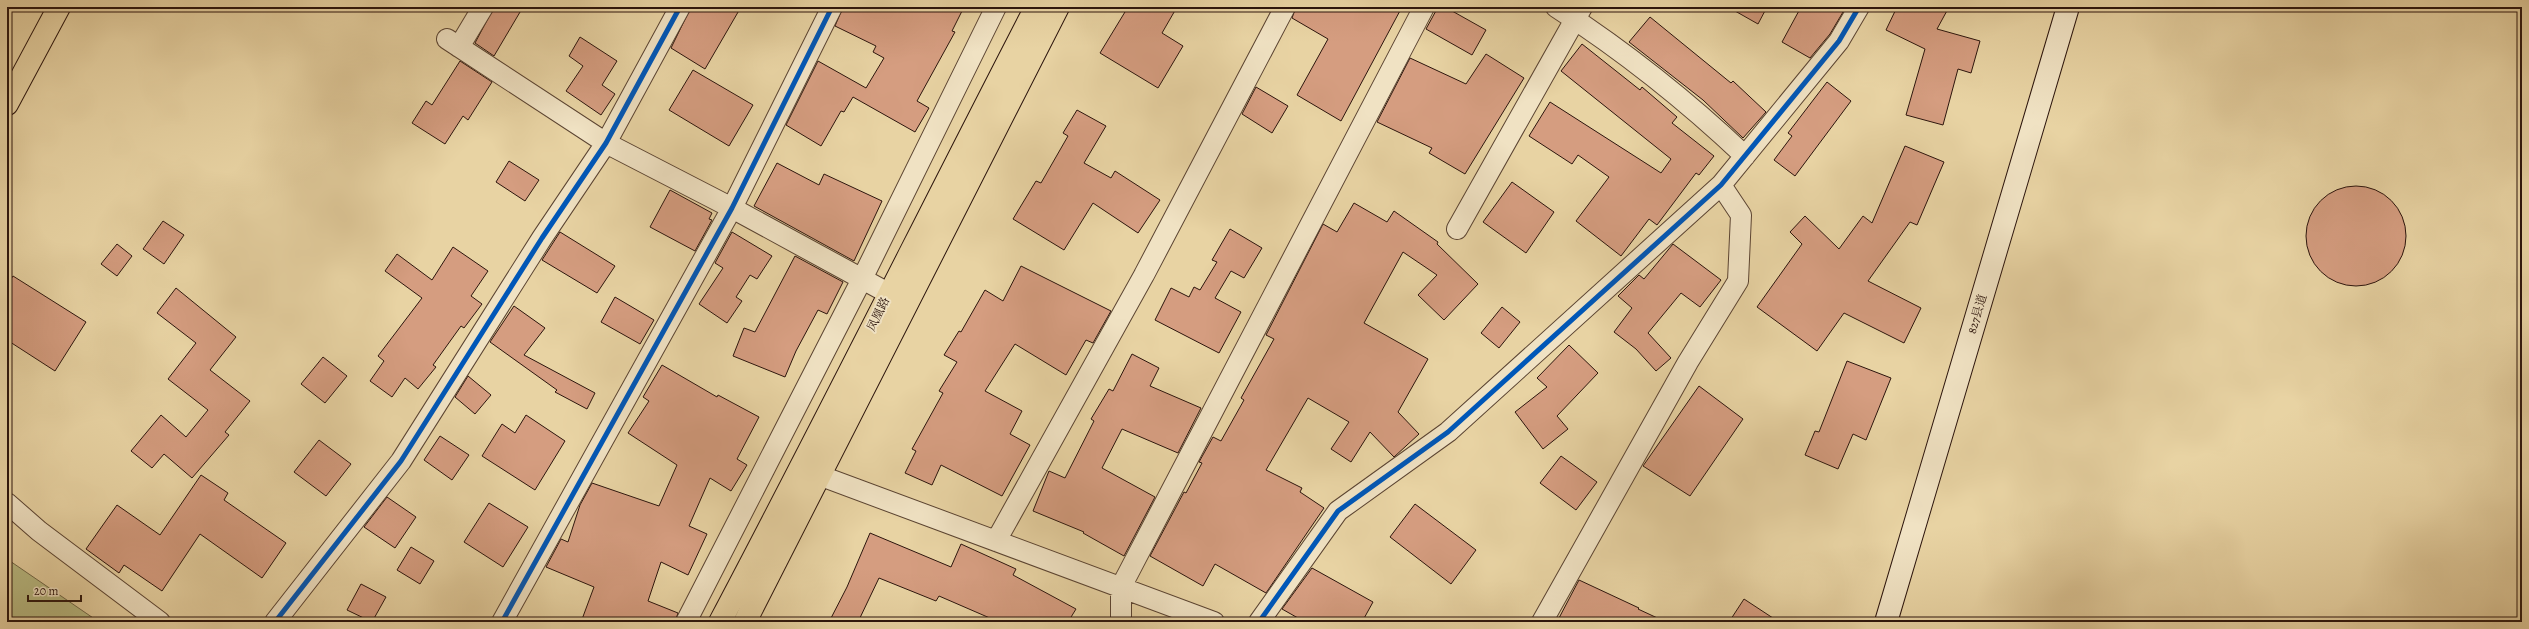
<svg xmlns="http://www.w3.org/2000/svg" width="2529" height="629" font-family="Alegreya,'Noto Serif SC',serif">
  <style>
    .green { fill: #b9bb83; stroke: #726848 }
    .building { fill: #d59d80; stroke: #2c150d }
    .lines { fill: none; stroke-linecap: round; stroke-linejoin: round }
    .minor-casing { stroke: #5b4432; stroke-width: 22 }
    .secondary-casing { stroke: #2c150d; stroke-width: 24 }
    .primary-casing { stroke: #2c150d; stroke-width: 24 }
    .trunk-casing { stroke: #2c150d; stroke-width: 24 }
    .minor { stroke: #f0e2c3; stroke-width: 20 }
    .secondary { stroke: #f0e2c3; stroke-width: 22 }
    .primary { stroke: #e8d3a3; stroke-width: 22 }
    .trunk { stroke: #e8d3a3; stroke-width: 22 }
    .cycleway-casing { stroke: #f0e2c3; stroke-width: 8 }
    .cycleway { stroke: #0057b8; stroke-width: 5 }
    .labels { text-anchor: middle; stroke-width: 4; stroke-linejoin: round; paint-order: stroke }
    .street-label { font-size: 12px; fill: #2c150d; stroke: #f0e2c3 }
  </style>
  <rect width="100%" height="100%" fill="#e8d3a3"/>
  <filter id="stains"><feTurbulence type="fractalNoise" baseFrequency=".005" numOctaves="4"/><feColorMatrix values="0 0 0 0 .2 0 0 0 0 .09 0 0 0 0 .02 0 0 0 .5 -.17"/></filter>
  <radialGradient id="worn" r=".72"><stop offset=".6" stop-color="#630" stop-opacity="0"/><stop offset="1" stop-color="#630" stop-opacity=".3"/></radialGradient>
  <!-- green -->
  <path class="green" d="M7 559 99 622H7Z"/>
  <!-- building -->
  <path class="building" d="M494 7H523L494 56 475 43Z
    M691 7H741L705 69 671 48Z
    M843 7H964L952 31 955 32 917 101 929 108 915 132 853 97 844 112 841 111 821 146 786 125 818 61 866 88 884 58 873 52 876 46 835 26Z
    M1128 7H1177L1162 33 1183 46 1158 88 1100 53Z
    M1296 7H1402L1341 121 1297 95 1328 39 1292 18Z
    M1438 7H1445L1486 30 1472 55 1426 29Z
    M1728 7H1767L1758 24Z
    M1801 7H1846L1830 34 1810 58 1782 42Z
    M1897 7H1949L1937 29 1980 41 1971 73 1958 69 1943 125 1906 115 1925 49 1886 30Z
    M1650 17 1731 83 1733 81 1766 112 1743 138 1703 100 1629 42Z
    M580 37 617 61 602 85 615 94 601 115 566 91 583 66 569 56Z
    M1582 44 1640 90 1642 87 1677 117 1672 123 1714 156 1699 175 1696 173 1657 225 1649 219 1621 256 1576 221 1609 177 1578 155 1572 164 1529 136 1550 102 1661 173 1671 159 1561 71Z
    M1486 54 1524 78 1465 174 1429 153 1432 148 1377 122 1410 58 1466 84Z
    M460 61 492 82 468 120 463 116 445 144 412 123 426 101 432 105Z
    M693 70 753 105 729 146 669 110Z
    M1827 82 1851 101 1795 176 1774 160 1792 136 1788 133Z
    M1256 87 1288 106 1272 133 1242 114Z
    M1077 110 1106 126 1084 163 1111 178 1115 171 1160 200 1138 233 1093 203 1064 250 1013 219 1036 181 1041 183 1068 136 1063 133Z
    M1905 146 1944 162 1917 225 1910 222 1868 281 1921 308 1904 343 1844 313 1817 351 1757 307 1802 244 1790 232 1805 216 1839 249 1863 216 1872 223Z
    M509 161 539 180 525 201 496 182Z
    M777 163 819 185 824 174 882 201 854 261 754 206Z
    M1512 182 1554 212 1526 253 1483 222Z
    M2306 236a50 50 0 1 1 100 0a50 50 0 1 1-100 0Z
    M670 190 712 213 709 219 712 220 695 251 650 227Z
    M1354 203 1387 222 1394 211 1438 242 1437 244 1478 284 1444 320 1418 295 1437 275 1403 252 1364 323 1428 359 1398 412 1419 434 1394 457 1370 432 1351 462 1331 449 1349 422 1308 398 1266 470 1302 488 1300 492 1324 508 1266 593 1215 564 1203 586 1150 556 1184 492 1186 493 1202 463 1199 462 1213 437 1221 441 1244 400 1241 398 1274 339 1266 335 1323 224 1337 232Z
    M163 221 184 235 164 264 143 249Z
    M1230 229 1262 248 1244 278 1231 271 1215 298 1241 312 1219 353 1155 320 1171 288 1189 297 1194 287 1200 290 1217 262 1212 260Z
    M560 232 615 266 597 293 542 260Z
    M732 232 772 256 757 279 750 275 736 297 742 301 727 323 699 304 723 268 715 263Z
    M117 244 132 256 117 276 101 264Z
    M1673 244 1721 280 1700 307 1681 293 1648 333 1671 358 1656 371 1636 349 1614 332 1632 308 1618 296 1639 275 1644 279Z
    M453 247 488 271 471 296 482 304 464 328 461 326 433 365 436 367 418 389 405 378 392 397 370 381 384 361 378 356 422 298 385 271 397 254 432 280Z
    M795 256 843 282 827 314 818 310 796 351 785 377 733 356 744 328 755 332Z
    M1021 266 1111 311 1093 343 1086 340 1066 375 1015 344 985 391 1022 411 1010 434 1030 445 1002 496 941 465 932 485 905 473 916 451 912 449 943 393 939 391 957 362 944 355 959 331 961 332 985 290 1003 301Z
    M13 276 86 322 55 371 7 340V285Z
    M176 288 236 337 210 370 250 401 225 432 229 435 192 478 164 454 152 468 131 451 161 415 186 437 208 410 168 379 196 343 157 313Z
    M615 297 654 320 640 344 601 322Z
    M514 306 545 328 524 355 595 393 587 409 555 392 557 390 490 342Z
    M1502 307 1520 322 1499 348 1481 333Z
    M1569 345 1598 373 1557 416 1568 429 1543 449 1515 412 1547 387 1537 378Z
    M1132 354 1159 368 1150 386 1201 408 1178 453 1122 429 1102 468 1155 497 1124 556 1083 533 1084 532 1033 511 1049 471 1065 478 1094 421 1091 419 1109 389 1113 391Z
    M323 357 347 376 325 403 301 384Z
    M1847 361 1891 378 1866 440 1853 434 1838 469 1805 455 1815 431 1819 432Z
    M662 365 717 397 718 395 759 417 737 459 747 465 731 491 710 478 689 526 707 534 688 575 661 562 648 601 678 613 675 622H581L594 587 546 567 561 539 568 542 580 505 592 483 659 506 677 465 628 433 649 401 643 397Z
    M468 376 491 395 475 414 455 397Z
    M1699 386 1743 419 1690 496 1643 466Z
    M526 415 565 441 535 490 482 456 502 424 515 433Z
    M440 436 469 455 452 480 424 460Z
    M319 440 351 464 326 496 294 472Z
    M1561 456 1597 482 1576 510 1540 483Z
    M201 475 228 493 224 500 286 543 262 578 200 534 162 591 124 565 119 573 86 549 117 505 160 535Z
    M387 497 416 517 395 548 364 527Z
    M489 503 528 527 503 567 464 542Z
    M1415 504 1476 550 1451 584 1390 537Z
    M870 533 951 567 961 544 1016 569 1013 575 1076 609 1068 622H999L939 596 936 601 879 578 858 622H829L847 587Z
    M411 547 434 561 420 584 397 570Z
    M1312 568 1373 602 1362 622H1305L1282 609Z
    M1579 580 1639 608 1638 609 1666 622H1569L1559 618Z
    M361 584 386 597 372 622 347 610Z
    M1744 599 1779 622H1729Z"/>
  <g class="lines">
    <!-- minor casing -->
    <g class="minor-casing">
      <path id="minor" d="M1556 7C1624 51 1687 101 1745 156
        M447 39 606 143 732 208 888 293
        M459 47 483 7
        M1457 229 1582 7
        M805 470 1214 622
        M7 503 39 531 160 622
        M996 541 1144 275 1285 7
        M275 622 401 461 542 238 606 143 680 7
        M502 622 732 208 832 7
        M686 622 862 279 996 7
        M1121 622V587L1424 7
        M1259 622 1338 511 1448 432 1721 185 1839 41 1859 7
        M1542 622 1688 362 1738 281 1741 215 1721 185"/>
    </g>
    <!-- secondary casing -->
    <g class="secondary-casing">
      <path id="secondary" d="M1886 622 2068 7"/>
    </g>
    <!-- primary casing -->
    <g class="primary-casing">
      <path id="primary" d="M7 104 59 7"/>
    </g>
    <!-- trunk casing -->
    <g class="trunk-casing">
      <path id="trunk" d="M720 622C828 418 930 212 1036 7
        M745 622 1058 7"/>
    </g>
    <!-- minor -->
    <use href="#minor" class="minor"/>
    <!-- secondary -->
    <use href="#secondary" class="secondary"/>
    <!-- primary -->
    <use href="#primary" class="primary"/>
    <!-- trunk -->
    <use href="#trunk" class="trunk"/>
    <!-- cycleway casing -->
    <g class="cycleway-casing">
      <path id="cycleway" d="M275 622 401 461 542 238 606 143 680 7
        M502 622 732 208 832 7
        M1259 622 1338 511 1448 432 1721 185 1839 41 1859 7"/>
    </g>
    <!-- cycleway -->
    <use href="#cycleway" class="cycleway"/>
  </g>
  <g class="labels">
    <!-- street labels -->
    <g class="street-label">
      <text transform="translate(878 314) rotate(-64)" y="4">凤凰路</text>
      <text transform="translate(1977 314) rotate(-74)" y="4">827县道</text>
    </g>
  </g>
  <!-- margin -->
  <rect width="2529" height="629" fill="none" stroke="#e8d3a3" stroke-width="24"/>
  <rect x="8" y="8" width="2513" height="613" fill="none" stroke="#2c150d" stroke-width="2"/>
  <rect x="12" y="12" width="2505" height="605" fill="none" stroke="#2c150d"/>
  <!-- scale -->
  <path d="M28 595v6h53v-6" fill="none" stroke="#2c150d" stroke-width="2"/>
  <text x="34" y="595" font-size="12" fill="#2c150d" stroke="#f0e2c3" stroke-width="3" paint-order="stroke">20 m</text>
  <rect width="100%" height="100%" filter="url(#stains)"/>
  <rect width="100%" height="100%" fill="url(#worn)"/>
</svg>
